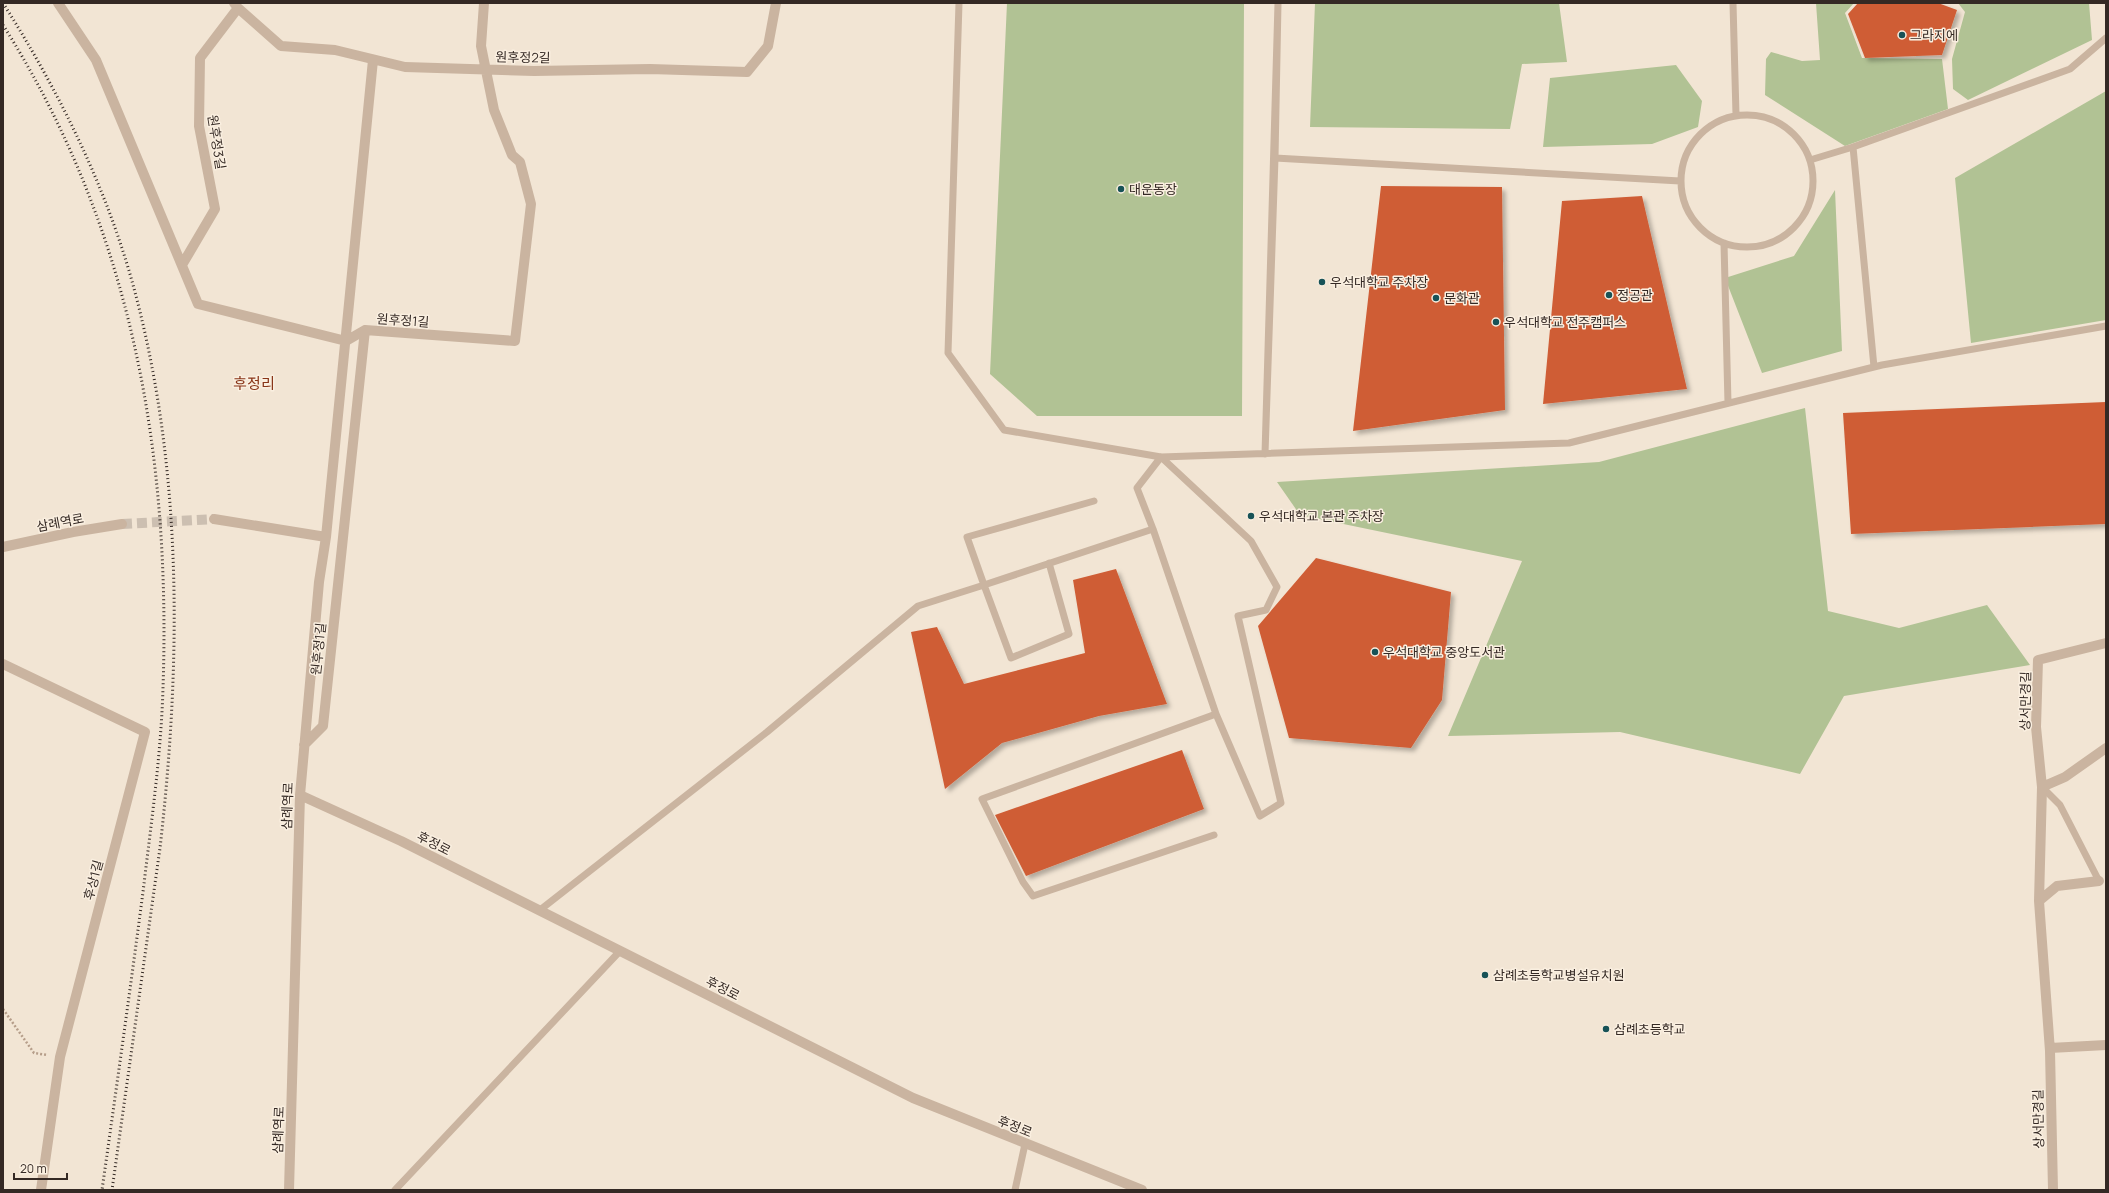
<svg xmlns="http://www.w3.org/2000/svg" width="2109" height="1193" font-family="Manrope,'Noto Sans KR',sans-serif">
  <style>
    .green { fill: #b1c294 }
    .building { fill: #cf5d35; filter: url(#shadow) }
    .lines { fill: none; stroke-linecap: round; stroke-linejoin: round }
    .minor-tunnel { stroke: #ccbfb1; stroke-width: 10; stroke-dasharray: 10 5; stroke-linecap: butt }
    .path { stroke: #b69e8a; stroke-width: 2.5; stroke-dasharray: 2 2; stroke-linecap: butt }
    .service { stroke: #cab4a0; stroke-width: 7 }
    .minor { stroke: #cab4a0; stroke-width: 10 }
    .rail { stroke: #342924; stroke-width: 3; stroke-dasharray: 1 3; stroke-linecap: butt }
    .poi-dot { fill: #175257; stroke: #faefe0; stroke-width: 1.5 }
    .labels { text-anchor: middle; stroke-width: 3; stroke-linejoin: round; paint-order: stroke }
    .poi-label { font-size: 13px; fill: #342924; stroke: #faefe0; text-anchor: start }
    .street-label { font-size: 13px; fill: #342924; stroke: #faefe0 }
    .quarter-label { font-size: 15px; fill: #883417; stroke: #faefe0 }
  </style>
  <defs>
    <filter id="shadow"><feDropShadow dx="3.5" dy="3.5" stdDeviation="2" flood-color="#0004"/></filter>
  </defs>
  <rect width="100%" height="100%" fill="#f2e5d4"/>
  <!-- green -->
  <path class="green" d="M1007 3H1244L1242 416H1037L990 374Z
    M1315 3H1559L1567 62 1522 64 1510 129 1310 127Z
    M1816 3H1854L1845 13 1862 58 1942 59 1948 109 1845 146 1765 95 1766 59 1771 52 1802 61 1820 60Z
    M1958 3H2089L2092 40 1968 100 1953 89 1952 59 1965 12Z
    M1676 65 1702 101 1698 127 1652 144 1543 147 1550 78Z
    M2106 91V320L1971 343 1955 178Z
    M1835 190 1842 351 1762 373 1725 278 1794 256Z
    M1805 408 1828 611 1899 628 1987 605 2030 665 1844 696 1800 774 1620 732 1448 736 1522 561 1300 515 1277 482 1599 462Z"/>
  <!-- building -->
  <path class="building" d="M1858 3H1938L1957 10 1942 55 1865 58 1848 14Z
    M1381 186 1502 187 1505 410 1353 431Z
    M1642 196 1687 389 1543 404 1562 201Z
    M2106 402V524L1851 534 1843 413Z
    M1316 558 1451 592 1442 700 1411 748 1289 738 1258 626Z
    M1116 569 1167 704 1099 716 1002 743 945 789 911 632 937 627 964 684 1085 653 1073 580Z
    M1182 750 1204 809 1026 876 995 815Z"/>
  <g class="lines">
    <!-- minor-tunnel -->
    <path class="minor-tunnel" d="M122 524 214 519"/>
    <!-- path -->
    <path class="path" d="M3 1009 34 1053 47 1055"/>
    <!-- service -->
    <path class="service" d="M959 3 948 353 1004 430 1161 457 1569 443 1882 365 2106 326
      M1278 3 1265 454 1275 158 1278 3
      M1733 3 1736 115
      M1681 181a66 66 0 1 1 132 0a66 66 0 1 1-132 0Z
      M1853 147 1874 367
      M1275 158 1680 181
      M1810 160 1853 147 2070 69 2106 38
      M1724 243 1728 403
      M1094 501 967 537 984 585 1153 529 1137 488 1161 457 1251 541 1277 587 1266 610 1238 616 1281 803 1260 816 1216 714
      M1153 529 1216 714 982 799 1023 882 1033 896 1214 835
      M2042 787 2060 805 2099 881
      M540 910 767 732 918 606 984 585 1011 658 1069 634 1049 563
      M395 1190 620 951
      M1015 1190 1025 1144"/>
    <!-- minor -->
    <path class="minor" d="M58 3 96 60 198 304 346 341 365 330
      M238 8 281 46 335 50 405 67 534 71 650 69 747 72 768 46 776 3
      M182 265 215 209 199 126 200 58 238 8 234 3
      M214 519 326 537 319 582 300 795 289 1190
      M326 537 373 60
      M3 547 73 532 122 524
      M3 664 145 732 60 1057 41 1190
      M304 745 323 726 365 330 515 341 531 204 520 162 512 155 494 110 481 46 484 3
      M2042 787 2065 777 2106 748
      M300 795 401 841 913 1098 1142 1190
      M2039 901 2057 886 2099 881
      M2050 1048 2106 1045
      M2053 1190 2050 1051 2039 901 2042 787 2036 727 2038 660 2106 643"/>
    <!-- rail -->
    <path class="rail" d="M3 3C60 93 109 192 136 296 183 476 181 664 160 848L112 1190
      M3 25C131 227 171 452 163 688 161 756 151 824 143 892 130 991 116 1091 102 1190"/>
  </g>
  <!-- markers -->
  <g class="poi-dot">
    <circle cx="1902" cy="35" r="4"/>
    <circle cx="1121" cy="189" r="4"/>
    <circle cx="1322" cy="282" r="4"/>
    <circle cx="1609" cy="295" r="4"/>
    <circle cx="1436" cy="298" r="4"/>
    <circle cx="1496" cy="322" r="4"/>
    <circle cx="1251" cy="516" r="4"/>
    <circle cx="1375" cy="652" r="4"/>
    <circle cx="1485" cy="975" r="4"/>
    <circle cx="1606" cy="1029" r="4"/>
  </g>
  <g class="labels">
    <!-- poi labels -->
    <g class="poi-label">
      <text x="1910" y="40">그라지에</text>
      <text x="1129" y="194">대운동장</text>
      <text x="1330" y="287">우석대학교 주차장</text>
      <text x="1617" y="300">정공관</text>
      <text x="1444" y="303">문화관</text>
      <text x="1504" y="327">우석대학교 전주캠퍼스</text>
      <text x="1259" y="521">우석대학교 본관 주차장</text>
      <text x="1383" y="657">우석대학교 중앙도서관</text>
      <text x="1493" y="980">삼례초등학교병설유치원</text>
      <text x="1614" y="1034">삼례초등학교</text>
    </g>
    <!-- street labels -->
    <g class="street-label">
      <text transform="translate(523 57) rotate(1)" y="5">원후정2길</text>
      <text transform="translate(217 142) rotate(81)" y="5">원후정3길</text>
      <text transform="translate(403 320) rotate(4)" y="5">원후정1길</text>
      <text transform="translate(60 522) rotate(-11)" y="5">삼례역로</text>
      <text transform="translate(318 649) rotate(-84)" y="5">원후정1길</text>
      <text transform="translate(2025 701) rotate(-89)" y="5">상서만경길</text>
      <text transform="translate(287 806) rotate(-88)" y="5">삼례역로</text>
      <text transform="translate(434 843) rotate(27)" y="5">후정로</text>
      <text transform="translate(93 880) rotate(-75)" y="5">후상1길</text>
      <text transform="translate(723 988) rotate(27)" y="5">후정로</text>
      <text transform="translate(2038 1119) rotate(-91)" y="5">상서만경길</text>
      <text transform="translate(1015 1126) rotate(22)" y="5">후정로</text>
      <text transform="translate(278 1130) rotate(-88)" y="5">삼례역로</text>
    </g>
    <!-- quarter labels -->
    <g class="quarter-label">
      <text x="254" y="389">후정리</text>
    </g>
  </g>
  <!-- border -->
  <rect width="2109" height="1193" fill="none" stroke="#342924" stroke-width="8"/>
  <!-- scale -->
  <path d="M14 1173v6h53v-6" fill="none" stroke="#342924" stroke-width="2"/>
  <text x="20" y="1173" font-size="12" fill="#342924" stroke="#faefe0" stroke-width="3" paint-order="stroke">20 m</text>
</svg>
